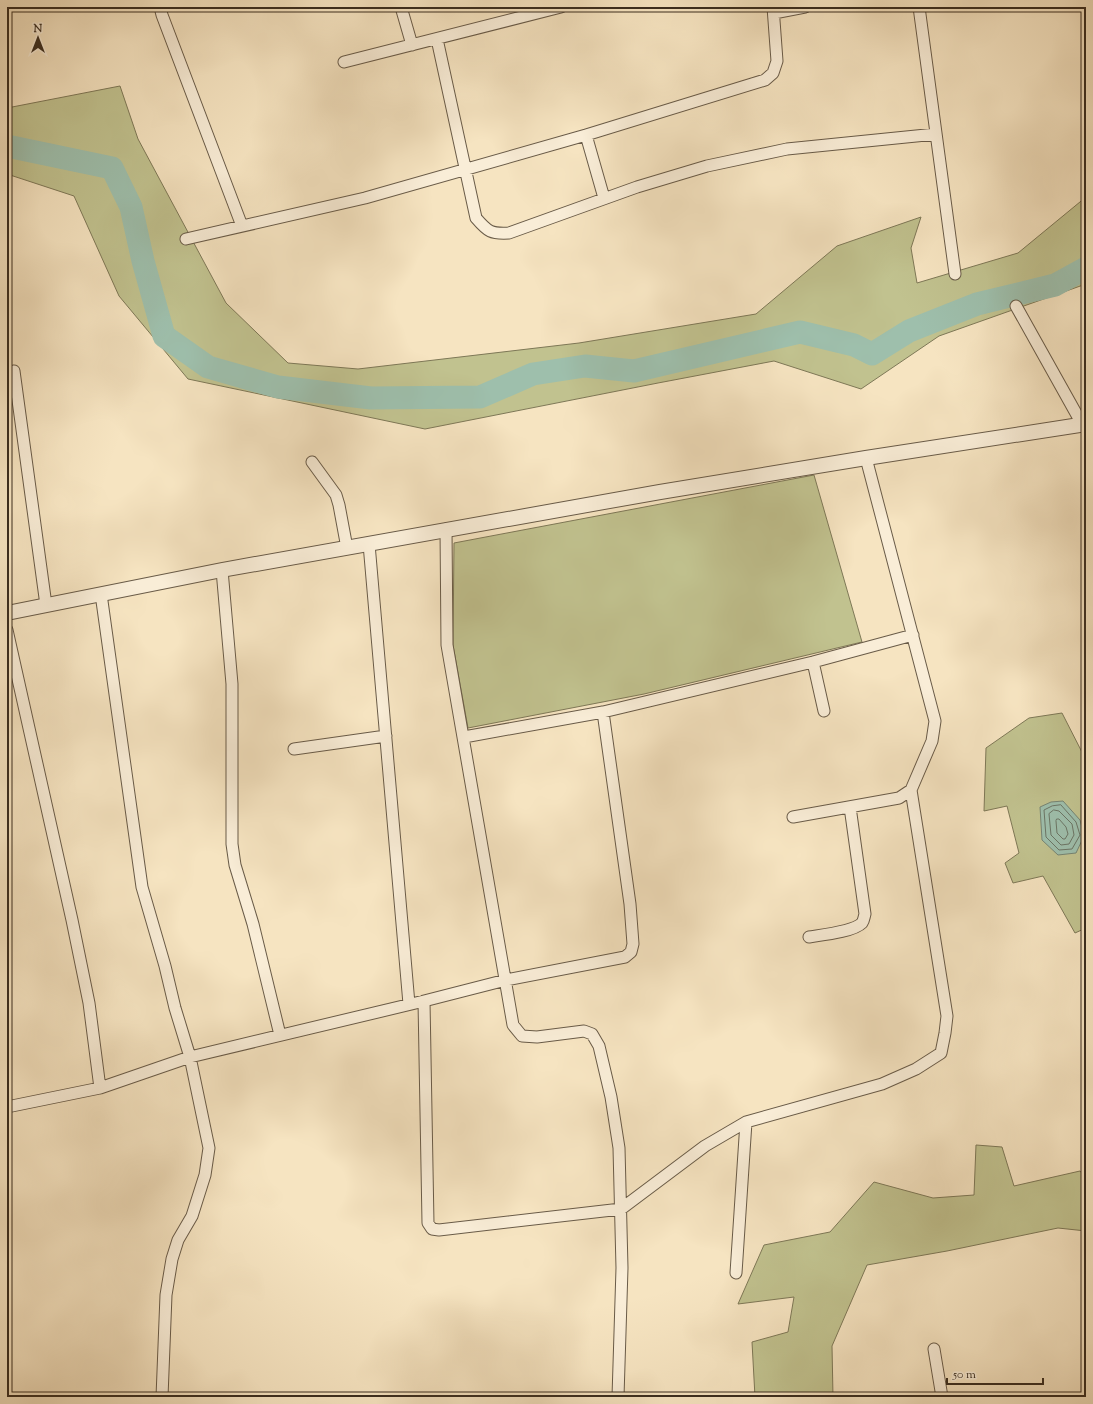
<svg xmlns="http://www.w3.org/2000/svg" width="1093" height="1404" font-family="'Sorts Mill Goudy',serif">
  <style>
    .green { fill: #c1c28f; stroke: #7e7857 }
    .water { fill: #9ebfac; stroke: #768574 }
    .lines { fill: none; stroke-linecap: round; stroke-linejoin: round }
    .shore { stroke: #6c7666; stroke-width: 1 }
    .river { stroke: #9ebfac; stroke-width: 23 }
    .minor-casing { stroke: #695b48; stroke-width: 13 }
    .tertiary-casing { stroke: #695b48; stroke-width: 16 }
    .minor { stroke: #f9edd7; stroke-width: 11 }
    .tertiary { stroke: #f9edd7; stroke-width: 14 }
  </style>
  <rect width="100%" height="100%" fill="#f6e4c1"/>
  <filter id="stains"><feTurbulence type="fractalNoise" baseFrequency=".005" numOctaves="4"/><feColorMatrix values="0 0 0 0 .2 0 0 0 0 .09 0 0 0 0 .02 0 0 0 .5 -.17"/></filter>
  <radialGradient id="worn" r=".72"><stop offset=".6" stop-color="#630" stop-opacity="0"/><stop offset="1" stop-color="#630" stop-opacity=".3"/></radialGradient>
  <!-- green -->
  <path class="green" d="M120 86 138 139 226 303 288 363 358 369 579 343 756 314 837 246 921 217 911 248 917 283 1018 253 1086 197V284L939 336 861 389 774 361 658 383 425 429 188 379 119 296 74 196 7 174V108Z
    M814 475 862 642 644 694 468 728 453 645 454 543Z
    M1062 713 1086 760V928L1075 933 1043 876 1013 883 1005 863 1019 853 1007 806 984 811 986 748 1029 718Z
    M976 1145 1002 1147 1014 1186 1080 1171 1086 1178V1231L1058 1228 947 1251 867 1265 832 1346 833 1397H755L752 1342 788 1332 794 1297 738 1304 764 1245 830 1232 874 1182 933 1198 974 1195Z"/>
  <!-- water -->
  <path class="water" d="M1063 801 1080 820 1084 836 1076 853 1058 855 1042 840 1040 807 1051 802Z"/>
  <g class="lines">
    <!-- shore -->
    <path class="shore" d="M1061 805 1076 822 1080 835 1072 849 1059 850 1046 837 1044 810 1052 806Z
      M1054 810 1059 811 1072 824 1074 835 1069 844 1061 845 1051 835 1049 814Z
      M1057 819H1059L1066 827 1068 834 1065 839H1063L1057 833 1056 821Z"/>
    <!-- river -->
    <path class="river" d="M7 146 112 168 131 207 143 261 164 336 208 367 278 387 371 398 480 397 533 374 585 366 634 371 800 332 854 345 872 354 909 331 977 304 1055 285 1086 268"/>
    <!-- minor casing -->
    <g class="minor-casing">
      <path id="minor" d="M160 7 162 15 242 226
        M401 7 412 45
        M919 7 955 274
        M774 13 805 7
        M437 39 476 218C488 232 491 234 509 233L637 187 707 166 787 149 936 134
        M344 62 561 7
        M586 135 604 198
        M186 239 365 198 586 135 765 80 773 73 777 61 773 7
        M1016 306 1082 424
        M14 371 46 605
        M312 462 336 495 339 505 347 548
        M446 529 447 645 513 1025 522 1036 537 1037 584 1031 592 1034 599 1046 611 1097 619 1148 622 1268 618 1397
        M369 544 409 1004
        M222 570 232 684V844L235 865 253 924 280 1035
        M101 594 142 887 165 966 175 1008 190 1057 209 1148 205 1175 192 1216 178 1240 172 1259 166 1295 162 1397
        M7 630 72 920 89 1003 100 1088
        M813 662 824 711
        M464 737 603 712 813 662 913 635
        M294 749 386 736
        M793 817 899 798 911 790
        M809 937C821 935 853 932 862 923 864 920 864 917 865 914L850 807
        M424 1001 428 1223 432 1229 439 1230 621 1209 705 1146 746 1122 882 1084 916 1069 941 1053 945 1033 947 1016 911 790 932 741 935 721 866 458
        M7 1107 100 1088 190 1057 424 1001 506 980 625 957 631 952 633 944 630 904 603 712
        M736 1273 746 1122
        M934 1349 942 1397"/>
    </g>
    <!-- tertiary casing -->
    <g class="tertiary-casing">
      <path id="tertiary" d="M7 613 222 570 660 492 866 458 1086 424"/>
    </g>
    <!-- minor -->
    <use href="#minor" class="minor"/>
    <!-- tertiary -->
    <use href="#tertiary" class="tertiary"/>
  </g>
  <!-- margin -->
  <rect width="1093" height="1404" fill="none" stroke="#f6e4c1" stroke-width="24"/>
  <rect x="8" y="8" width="1077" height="1388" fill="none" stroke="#3a2d1f" stroke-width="2"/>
  <rect x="12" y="12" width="1069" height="1380" fill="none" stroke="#3a2d1f"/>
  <!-- north arrow -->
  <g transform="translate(38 38)" stroke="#f9edd7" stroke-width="3" paint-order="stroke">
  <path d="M0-3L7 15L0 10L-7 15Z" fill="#3a2d1f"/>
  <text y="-6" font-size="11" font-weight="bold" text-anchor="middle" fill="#3a2d1f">N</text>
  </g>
  <!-- scale -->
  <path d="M947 1378v6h96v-6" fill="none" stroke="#3a2d1f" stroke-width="2"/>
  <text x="953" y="1378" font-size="12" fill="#3a2d1f" stroke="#f9edd7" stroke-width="3" paint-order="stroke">50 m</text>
  <rect width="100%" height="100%" filter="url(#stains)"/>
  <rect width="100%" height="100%" fill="url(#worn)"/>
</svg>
